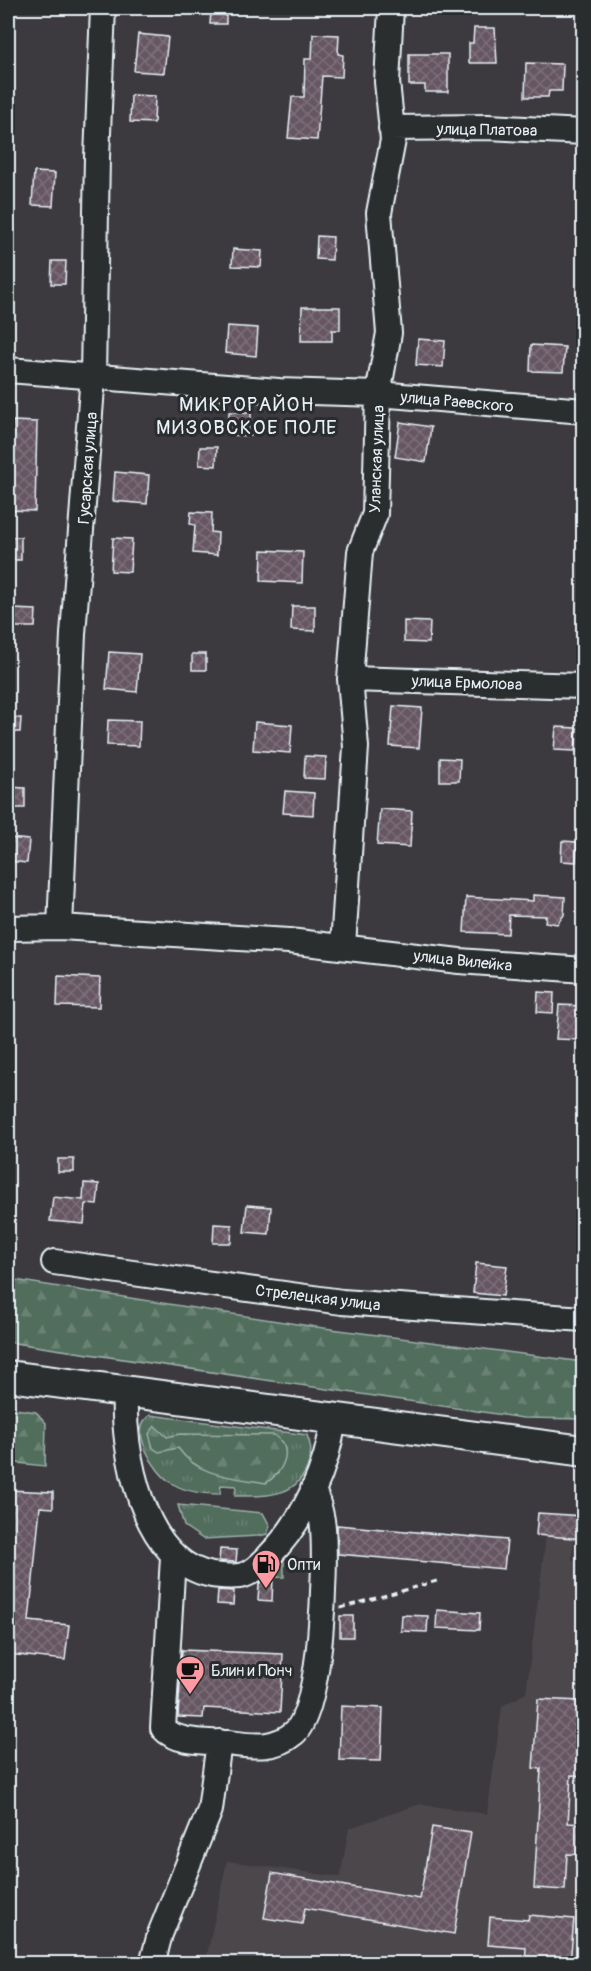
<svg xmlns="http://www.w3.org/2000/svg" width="591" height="1971" font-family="Pangolin,sans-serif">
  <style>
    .built { fill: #4c464c }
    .grass { fill: url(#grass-tufts); stroke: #9cafaa; stroke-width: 1.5 }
    .forest { fill: url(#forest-firs); stroke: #9cafaa; stroke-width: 1.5 }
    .building { fill: url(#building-cross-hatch); stroke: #e8f1f8; stroke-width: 1.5 }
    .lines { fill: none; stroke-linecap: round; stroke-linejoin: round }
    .minor-casing { stroke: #e8f1f8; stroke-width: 28 }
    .major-casing { stroke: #e8f1f8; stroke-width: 34 }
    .path { stroke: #e8f1f8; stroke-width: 3; stroke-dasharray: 6 4.5; stroke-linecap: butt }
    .minor { stroke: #2a2d2e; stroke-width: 24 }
    .major { stroke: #2a2d2e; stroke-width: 30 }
    .labels { text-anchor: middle; stroke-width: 6; stroke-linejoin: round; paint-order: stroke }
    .street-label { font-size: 16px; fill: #e8f1f8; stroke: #2a2d2e }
    .poi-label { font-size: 16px; fill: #e8f1f8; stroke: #2a2d2e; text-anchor: start }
    .quarter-label { font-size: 20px; letter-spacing: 1.5px; fill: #e8f1f8; stroke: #2a2d2e }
  </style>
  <defs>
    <pattern id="grass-tufts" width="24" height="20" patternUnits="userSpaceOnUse" patternTransform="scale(1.5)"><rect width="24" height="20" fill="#516d5c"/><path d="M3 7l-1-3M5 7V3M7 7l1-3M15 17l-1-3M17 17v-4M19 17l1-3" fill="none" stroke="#6a8274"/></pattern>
    <pattern id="forest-firs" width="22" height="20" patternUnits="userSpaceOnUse" patternTransform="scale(1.5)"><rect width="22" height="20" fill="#516d5c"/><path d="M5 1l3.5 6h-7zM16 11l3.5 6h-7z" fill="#6a8274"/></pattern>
    <pattern id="building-cross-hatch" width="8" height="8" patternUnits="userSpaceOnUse" patternTransform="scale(1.5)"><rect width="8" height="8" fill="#665762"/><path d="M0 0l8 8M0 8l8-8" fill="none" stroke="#7c7079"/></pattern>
  </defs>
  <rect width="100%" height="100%" fill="#3c3a3e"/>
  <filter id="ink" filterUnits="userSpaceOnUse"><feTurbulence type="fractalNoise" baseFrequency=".0167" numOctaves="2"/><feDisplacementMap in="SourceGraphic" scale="12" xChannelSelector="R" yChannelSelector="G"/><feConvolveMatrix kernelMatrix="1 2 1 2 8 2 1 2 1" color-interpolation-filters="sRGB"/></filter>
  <g filter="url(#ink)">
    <!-- built -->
    <path class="built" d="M546 1536 574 1538 572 1561 584 1562 583 1963 205 1964 227 1861 340 1877 349 1828 420 1804 487 1814 502 1706 526 1693Z"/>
    <!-- grass -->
    <path class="grass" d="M150 1415 307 1435C311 1445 312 1452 309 1462 299 1498 266 1496 235 1496L236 1486 221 1485 220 1494C203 1494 184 1492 170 1482 154 1471 128 1430 150 1415Z
      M178 1505 263 1513 270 1526 267 1534 258 1536 203 1539 184 1526Z
      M284 1559V1577L259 1578Z"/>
    <!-- forest -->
    <path class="forest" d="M8 1279 316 1327 583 1362V1419L523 1418 8 1342Z
      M8 1408 36 1412 46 1423 45 1466 8 1462Z
      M155 1426 167 1437 180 1434 274 1435C296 1449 282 1473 266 1483 233 1477 198 1477 178 1448L159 1452 153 1448 149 1434Z"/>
    <!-- building -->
    <path class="building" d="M211 11 226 12V24H210Z
      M474 28H495L497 63H469V43H473Z
      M138 34 168 37 164 73 134 71Z
      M313 34 339 35 338 54 343 55 342 77 322 76 317 140 288 138 292 97H304L305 59H312Z
      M409 54H448V92H425V85H409Z
      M526 63 563 64 562 91H549L548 97H525Z
      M131 95 155 96 154 123 130 122Z
      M34 172 55 173 53 206 32 205Z
      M317 236 333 237 332 260 316 259Z
      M233 249 262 251 261 267 232 266Z
      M52 261H66L65 284H51Z
      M302 307H340V330H332V341H301Z
      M227 326 258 328 256 356 225 353Z
      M418 339 445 341 443 367 416 365Z
      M531 345 565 347 563 372 530 371Z
      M229 412H251V436L228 435Z
      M13 421 37 422 35 511 8 510V469H10Z
      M400 422 431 427 426 462 395 457Z
      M200 447H217L216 466 199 465Z
      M115 472 149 475 147 504 113 501Z
      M191 512 212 513 211 532 218 533 217 555 193 553 195 525 190 524Z
      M8 537H21V560H8Z
      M113 538 132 539 130 572 111 571Z
      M262 550 303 552 302 583 261 581Z
      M292 606H315V631L291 630Z
      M13 609 36 610 35 627H12Z
      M404 621 430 622 429 643 404 642Z
      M109 652 140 654 137 692 106 689Z
      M192 654H206V670H192Z
      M393 706 422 708 419 748 390 746Z
      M8 718H21L20 732H8Z
      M108 720 140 721 139 746 107 745Z
      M255 722 292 725 290 753 253 750Z
      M556 727 577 728 575 751 554 750Z
      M305 756 326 757 325 779 304 778Z
      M440 758 460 759 459 781H440Z
      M8 787 25 788V808H8Z
      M285 791 314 793 313 815 283 813Z
      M380 809 412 811 410 847 377 845Z
      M8 838 29 840 27 863 8 861Z
      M562 841 577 842 576 862 561 861Z
      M533 895 565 897 564 915 557 924 545 922 546 916 509 915 508 934 464 932 466 897 533 901Z
      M58 976 100 978 99 1007 57 1006Z
      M538 992 554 993 553 1013 537 1012Z
      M559 1005 584 1006V1040L556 1039Z
      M58 1159H74V1172H58Z
      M84 1183 99 1184 97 1205 86 1204 84 1224 50 1221 53 1197 83 1200Z
      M247 1205 271 1207 269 1234 244 1232Z
      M214 1224 232 1225 231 1243H213Z
      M476 1263 507 1266 503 1296 473 1293Z
      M8 1490 53 1492V1508L40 1507 29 1621 69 1625 65 1660 8 1654Z
      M538 1513 584 1516V1539L536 1535Z
      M337 1525 507 1540 504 1569 338 1554Z
      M220 1549 237 1550 236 1562 219 1561Z
      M266 1578H273L272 1601 258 1600 259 1584Z
      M218 1590 234 1591 233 1605 217 1604Z
      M437 1610 480 1613 479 1630 436 1628Z
      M402 1615 428 1616 427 1632 401 1631Z
      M340 1616H353V1637H340Z
      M182 1650 283 1654 280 1712 204 1708 203 1718 178 1717Z
      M538 1699 581 1701 577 1755H584V1776L571 1775 568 1823 584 1824V1855L567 1854 565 1890 534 1888 541 1769 533 1768Z
      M341 1706 383 1708 381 1761 339 1760Z
      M432 1827 471 1833 454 1934 305 1908 302 1924 264 1918 272 1873 420 1899Z
      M529 1915 574 1919 570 1964H525L526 1948 488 1945 490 1917 528 1920Z"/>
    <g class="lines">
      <!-- minor casing -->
      <g class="minor-casing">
        <path id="minor" d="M391 128 488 127 584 132
          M8 370 279 391 378 394 584 411
          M350 679 584 686
          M60 927 73 634 93 375 97 158 103 8
          M8 928 60 927 289 941 459 961 584 970
          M343 946 356 747 350 679 360 552 375 514 378 394 389 333 379 213 393 140 387 82 391 8
          M54 1262 342 1302 584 1319
          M125 1392C122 1451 142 1562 212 1575 222 1576 234 1578 244 1575 254 1572 262 1563 269 1556 305 1519 327 1469 334 1418
          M173 1557 163 1728C177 1744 208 1741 228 1743 252 1746 274 1750 294 1733 322 1710 326 1567 323 1528 322 1515 318 1502 313 1489
          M152 1964 160 1934 210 1810 219 1742"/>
      </g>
      <!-- major casing -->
      <g class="major-casing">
        <path id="major" d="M8 1376 584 1451"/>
      </g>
      <!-- path -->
      <path class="path" d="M340 1608 437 1581"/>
      <!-- minor -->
      <use href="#minor" class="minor"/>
      <!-- major -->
      <use href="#major" class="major"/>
    </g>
  </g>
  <!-- icons -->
  <defs>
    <g id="fuel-pin" transform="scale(1.5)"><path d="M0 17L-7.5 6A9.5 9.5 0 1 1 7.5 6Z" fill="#ff9aa2" stroke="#2a2d2e"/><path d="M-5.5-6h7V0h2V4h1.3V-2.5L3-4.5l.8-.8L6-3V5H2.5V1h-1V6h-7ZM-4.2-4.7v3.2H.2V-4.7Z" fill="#111"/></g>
    <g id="cafe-pin" transform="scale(1.5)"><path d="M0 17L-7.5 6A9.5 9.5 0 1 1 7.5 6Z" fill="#ff9aa2" stroke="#2a2d2e"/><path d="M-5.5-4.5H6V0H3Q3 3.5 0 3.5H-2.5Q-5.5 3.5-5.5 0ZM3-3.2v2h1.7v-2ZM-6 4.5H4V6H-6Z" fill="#111"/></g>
  </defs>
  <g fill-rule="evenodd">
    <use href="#fuel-pin" x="266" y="1564"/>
    <use href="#cafe-pin" x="190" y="1670"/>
  </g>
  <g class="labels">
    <!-- street labels -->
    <g class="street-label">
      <text transform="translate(487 129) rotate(1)" y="6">улица Платова</text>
      <text transform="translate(457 401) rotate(5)" y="6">улица Раевского</text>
      <text transform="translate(376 459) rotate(-88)" y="6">Уланская улица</text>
      <text transform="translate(87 468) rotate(-86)" y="6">Гусарская улица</text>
      <text transform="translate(467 682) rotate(2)" y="6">улица Ермолова</text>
      <text transform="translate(463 960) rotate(6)" y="6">улица Вилейка</text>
      <text transform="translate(318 1297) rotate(7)" y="6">Стрелецкая улица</text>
    </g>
    <!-- poi labels -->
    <g class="poi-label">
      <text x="287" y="1570">Опти</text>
      <text x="211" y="1676">Блин и Понч</text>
    </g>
    <!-- quarter labels -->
    <g class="quarter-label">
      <text x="247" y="411">МИКРОРАЙОН<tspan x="247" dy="23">МИЗОВСКОЕ ПОЛЕ</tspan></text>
    </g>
  </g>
  <!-- margin -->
  <rect width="591" height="1971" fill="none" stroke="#2a2d2e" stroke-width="30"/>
  <rect x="15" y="15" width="561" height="1941" fill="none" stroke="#e8f1f8" stroke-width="2" filter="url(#ink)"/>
</svg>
